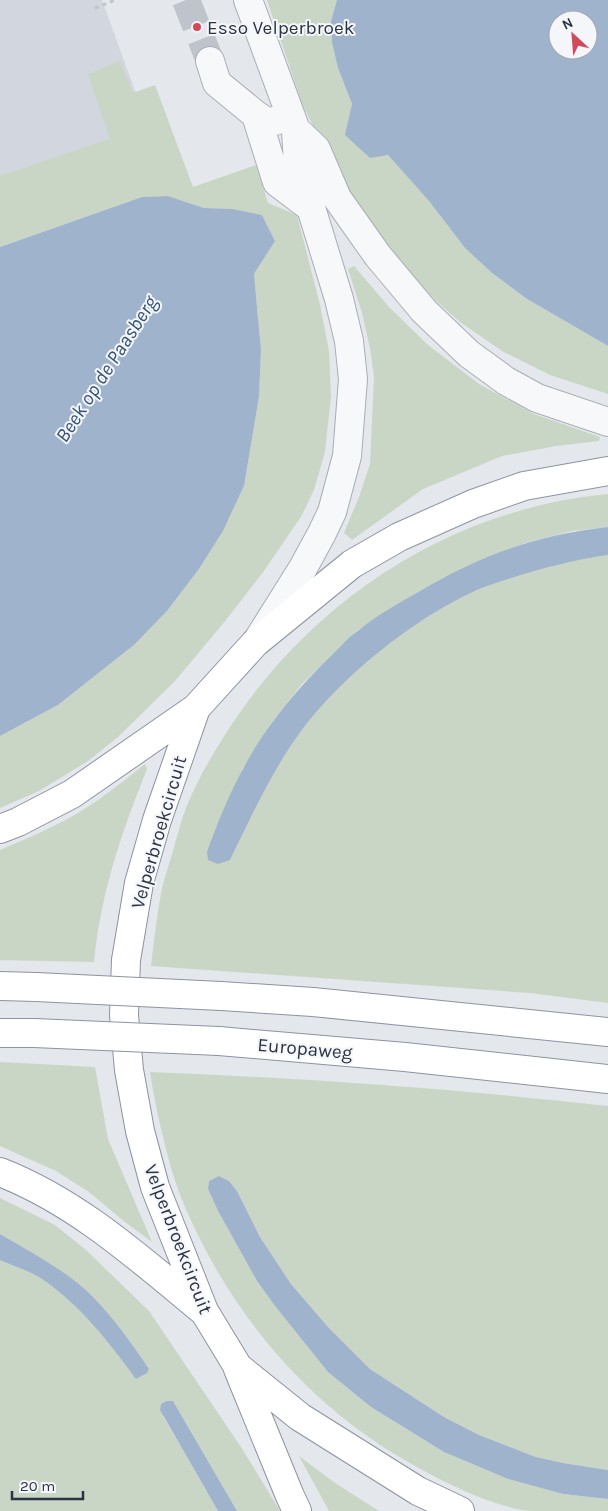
<svg xmlns="http://www.w3.org/2000/svg" width="608" height="1511" font-family="Karla,sans-serif">
  <style>
    .built { fill: #d2d6de }
    .green { fill: #c9d6c5 }
    .water { fill: #9fb4cc; fill-rule: evenodd }
    .lines { fill: none; stroke-linecap: round; stroke-linejoin: round }
    .minor-tunnel { stroke: #bfc3cb; stroke-width: 28; stroke-dasharray: 28 14; stroke-linecap: butt }
    .minor-casing { stroke: #a9aeb7; stroke-width: 30 }
    .highway-casing { stroke: #8b94a3; stroke-width: 30 }
    .path { stroke: #c2c5cb; stroke-width: 3; stroke-dasharray: 4 4; stroke-linecap: butt }
    .minor { stroke: #f7f8fa; stroke-width: 28 }
    .highway { stroke: #fff; stroke-width: 28 }
    .highway-bridge-casing { stroke: #8b94a3; stroke-width: 30; stroke-linecap: butt }
    .highway-bridge { stroke: #fff; stroke-width: 28 }
    .poi-dot { fill: #d1495b; stroke: #f4f6f9; stroke-width: 2 }
    .labels { text-anchor: middle; stroke-width: 4; stroke-linejoin: round; paint-order: stroke }
    .poi-label { font-size: 19px; fill: #2b3445; stroke: #f4f6f9; text-anchor: start }
    .street-label { font-size: 19px; fill: #2b3445; stroke: #f4f6f9 }
    .water-label { font-size: 20px; font-style: italic; fill: #34527a; stroke: #f4f6f9 }
  </style>
  <rect width="100%" height="100%" fill="#e4e7ec"/>
  <!-- built -->
  <path class="built" d="M0 0H102L160 160 0 215Z"/>
  <!-- green -->
  <path class="green" d="M267 0H337L331 21 338 68 352 104 388 155 429 201 465 248 492 273 527 299 608 346V394L550 375 502 351 460 322 419 286 352 203 326 153 302 103Z
    M120 61 133 93 155 85 193 187 256 165 268 203 297 215 320 305 329 351 331 396 325 452 314 490 302 515 264 571 226 620 175 681 118 737 88 761 39 791 0 808V736L58 705 134 645 167 611 199 569 223 531 244 486 259 397 261 350 254 274 275 241 262 215 233 209 204 208 168 196 142 197 0 247V176L109 139 113 148 88 74Z
    M354 266 389 307 428 345 479 384 534 414 600 437 599 441 556 446 502 456 423 489 352 540 344 533 359 497 370 464 374 377 370 348 362 313 348 269Z
    M608 494V527L572 531 525 543 439 580 401 602 358 630 302 684 270 725 241 771 230 860C251 817 271 773 299 734 339 677 413 619 477 590 486 586 496 583 505 580 539 569 573 560 608 555V1003L530 993 151 966C154 940 157 913 162 888 166 872 172 856 176 840 179 830 182 818 186 808 196 783 209 760 223 738 307 603 448 509 608 494Z
    M145 764 147 769C121 834 101 892 94 962L0 960V850C28 838 57 826 83 810 105 796 125 780 145 764Z
    M0 1062 95 1067 108 1139 152 1242 125 1222 89 1192 56 1171 0 1146Z
    M150 1072C303 1078 456 1089 608 1106V1470L563 1463 536 1457 479 1435 444 1417 370 1369 328 1327 291 1284 260 1237 237 1191 229 1181 219 1176 209 1181 208 1189 218 1211 257 1281 275 1306 328 1372 371 1407 444 1452 508 1479 563 1494 608 1499V1511C588 1511 568 1511 548 1511 539 1511 529 1511 521 1510 485 1502 449 1485 417 1467 323 1416 249 1336 201 1241 190 1219 179 1195 172 1171 163 1139 155 1105 150 1072Z
    M0 1198 55 1225 86 1250 149 1311 241 1447 280 1511H237L173 1401 163 1416 218 1511H0V1260C13 1266 30 1271 42 1279 80 1305 109 1342 136 1378L147 1373 92 1296 51 1264 0 1234Z
    M299 1456 335 1483 379 1511H329Z"/>
  <!-- water -->
  <path class="water" d="M337 0H608V346L527 299 492 273 465 248 429 201 388 155 370 158 345 135 352 104 338 68 332 42 331 21ZM558 20H588V50H558Z
    M168 196 204 208 233 209 262 215 275 241 254 274 261 350 259 397 244 486 223 531 199 569 167 611 134 645 58 705 0 736V247L142 197Z
    M608 527V555C573 560 539 569 505 580 496 583 486 586 477 590 413 619 339 678 299 734 271 773 251 817 230 860L218 864 208 860 207 852C223 807 243 762 271 724 290 698 311 675 334 653 342 645 350 636 359 630 377 615 399 603 420 591 482 555 536 535 608 527Z
    M219 1176 229 1181 237 1191 260 1237 291 1284 328 1327 370 1369 444 1417 479 1435 536 1457 563 1463 608 1470V1499L563 1494 508 1479 444 1452 371 1407 328 1372 275 1306 257 1281 218 1211 208 1189 209 1181Z
    M0 1234C32 1253 66 1270 92 1296 114 1318 132 1344 149 1369L147 1373 136 1379C109 1342 80 1305 42 1279 30 1271 13 1266 0 1260Z
    M167 1401H173L237 1511H218L160 1410 161 1404Z"/>
  <g class="lines">
    <!-- minor-tunnel -->
    <path class="minor-tunnel" d="M186 0 210 61"/>
    <!-- minor casing -->
    <g class="minor-casing">
      <path id="minor" d="M248 0 296 130 298 165 339 299 349 341 353 379 347 456 332 512 322 533 303 568 259 638
        M210 61 217 83 256 115 268 123 291 116
        M256 115 277 182 310 207
        M296 130 316 149 337 198 378 256 424 311 469 354 506 381 537 398 608 422"/>
    </g>
    <!-- highway casing -->
    <g class="highway-casing">
      <path id="highway" d="M0 829 18 822 72 794 196 708
        M0 986 36 987
        M221 996 313 1002 608 1032
        M0 1033H34
        M219 1041 405 1057 608 1079
        M0 1172C77 1202 139 1258 202 1310
        M238 1369 290 1496 297 1511
        M460 1511 418 1491 300 1417 238 1367 204 1311 155 1187 140 1131 129 1070 124 1015 126 960 139 883 157 820 196 708 255 643 352 564 399 537 473 504 524 486 608 471"/>
    </g>
    <!-- path -->
    <path class="path" d="M95 8 115 0"/>
    <!-- minor -->
    <use href="#minor" class="minor"/>
    <!-- highway -->
    <use href="#highway" class="highway"/>
    <!-- highway-bridge casing -->
    <g class="highway-bridge-casing">
      <path id="highway-bridge" d="M36 987 221 996
        M34 1033 219 1041"/>
    </g>
    <!-- highway-bridge -->
    <use href="#highway-bridge" class="highway-bridge"/>
  </g>
  <!-- markers -->
  <circle class="poi-dot" cx="197" cy="27" r="5"/>
  <g class="labels">
    <!-- poi labels -->
    <g class="poi-label">
      <text x="207" y="34">Esso Velperbroek</text>
    </g>
    <!-- street labels -->
    <g class="street-label">
      <text transform="translate(158 832) rotate(-74)" y="7">Velperbroekcircuit</text>
      <text transform="translate(305 1048) rotate(5)" y="7">Europaweg</text>
      <text transform="translate(179 1239) rotate(69)" y="7">Velperbroekcircuit</text>
    </g>
    <!-- water labels -->
    <g class="water-label">
      <text transform="translate(106 369) rotate(-57)" y="7">Beek op de Paasberg</text>
    </g>
  </g>
  <!-- north arrow -->
  <g transform="translate(573 35) rotate(334)"><circle r="24" fill="#f4f6f9" stroke="#a4a8b1"/>
  <path d="M0-4L9 19L0 12L-9 19Z" fill="#d1495b"/>
  <text y="-8" font-size="14" font-weight="bold" text-anchor="middle" fill="#2b3445">N</text>
  </g>
  <!-- scale -->
  <path d="M12 1491v8h71v-8" fill="none" stroke="#2b3445" stroke-width="2.5"/>
  <text x="20" y="1491" font-size="15" fill="#2b3445" stroke="#f4f6f9" stroke-width="4" paint-order="stroke">20 m</text>
</svg>
